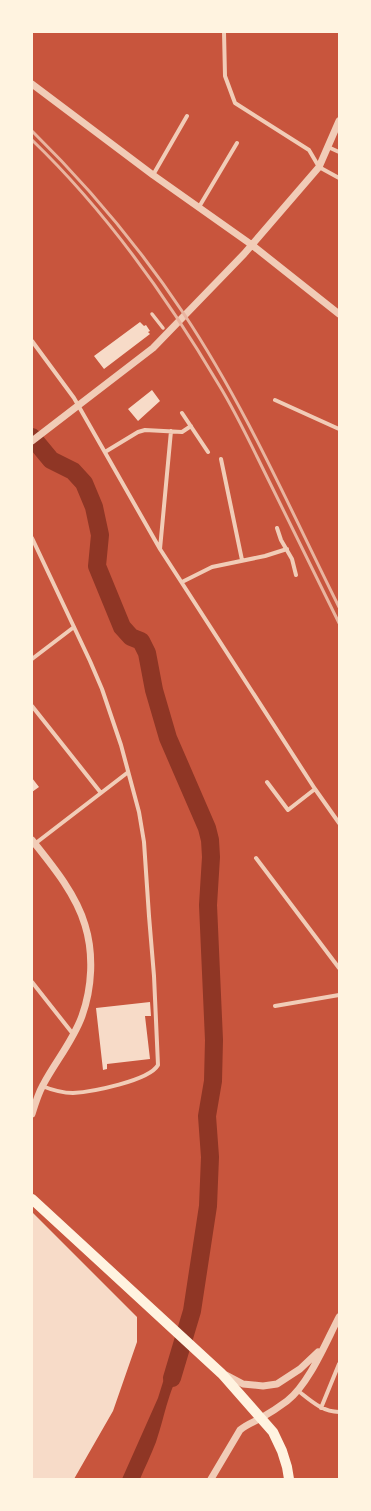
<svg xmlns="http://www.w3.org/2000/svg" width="371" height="1511" font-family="Commissioner,sans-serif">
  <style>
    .water { fill: #8f3625 }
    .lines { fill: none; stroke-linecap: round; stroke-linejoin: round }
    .river { stroke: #8f3625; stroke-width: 18 }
    .building { fill: #f7dbc8 }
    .pedestrian { stroke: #f1ccb7; stroke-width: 3.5 }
    .minor { stroke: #f1ccb7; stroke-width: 4 }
    .tertiary { stroke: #f1ccb7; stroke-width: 7 }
    .primary { stroke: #fff3e0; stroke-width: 10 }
    .rail { stroke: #e9b49f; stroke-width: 3 }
  </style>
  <rect width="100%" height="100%" fill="#c8553d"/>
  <!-- water -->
  <path class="water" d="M173 1350 186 1362C168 1388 166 1413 156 1442 151 1455 145 1467 140 1479H122L158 1398Z"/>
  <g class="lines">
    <!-- river -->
    <path class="river" d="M32 437 51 460 73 471 84 483 94 507 100 535 97 566 122 627 131 637 141 641 147 653 154 690 168 738 207 828 210 840 211 857 208 905 214 1040 213 1081 207 1116 210 1157 208 1206 192 1311 172 1378"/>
  </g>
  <!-- building -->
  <path class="building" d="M140 322 144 326 146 325 150 331 148 332 150 334 104 369 94 356Z
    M152 390 160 401 138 421 128 409Z
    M32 778 39 787 32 792Z
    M150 1002 151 1016H145L150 1059 107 1064V1069L103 1070 96 1008Z
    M32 1212 137 1317V1342L113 1411 74 1479H32Z"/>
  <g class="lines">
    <!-- pedestrian -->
    <path class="pedestrian" d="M152 314 163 328"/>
    <!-- minor -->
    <path class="minor" d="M224 32 225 76 235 103 309 150 319 167 339 178
      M328 147 339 152
      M153 175 187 116
      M199 207 237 143
      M32 341 74 398 160 549 315 789 339 823
      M275 400 339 429
      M182 413 208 452
      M105 452 138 432 145 430 182 432 191 426
      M221 459 242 560
      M277 528 281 540 292 559 296 575
      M32 538 90 661 102 689 121 745 139 812 144 842 149 916 154 976 158 1065C149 1081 91 1092 73 1093 62 1093 52 1090 42 1086
      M160 549 171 431
      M182 582 212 567 265 556 287 549
      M32 659 74 627
      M32 706 101 793
      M267 782 288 810 315 789
      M32 846 127 773
      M256 858 339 968
      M32 982 73 1034
      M275 1006 339 995
      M297 1390C310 1400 322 1412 339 1412
      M321 1408 339 1364"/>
    <!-- tertiary -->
    <path class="tertiary" d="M32 84 153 175 252 245 339 314
      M32 441 153 348 244 254 319 167 339 121
      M32 840C52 865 76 894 85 925 94 954 92 988 82 1016 73 1041 55 1062 43 1085 38 1094 35 1104 32 1114
      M226 1375 243 1384 263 1386 277 1384 300 1369 318 1352
      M211 1479 240 1430C247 1424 254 1422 261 1418 270 1413 279 1407 287 1401 309 1384 326 1342 339 1317"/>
    <!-- primary -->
    <path class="primary" d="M32 1199 222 1374 273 1432 282 1451 287 1467 289 1479"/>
    <!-- rail -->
    <path class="rail" d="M32 131C88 186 140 248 184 314 245 406 290 509 339 607
      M32 140C106 211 167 297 219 385 238 416 253 449 269 481 293 529 316 576 339 623"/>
  </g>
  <!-- border -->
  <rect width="371" height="1511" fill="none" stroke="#fff3e0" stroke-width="66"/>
</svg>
